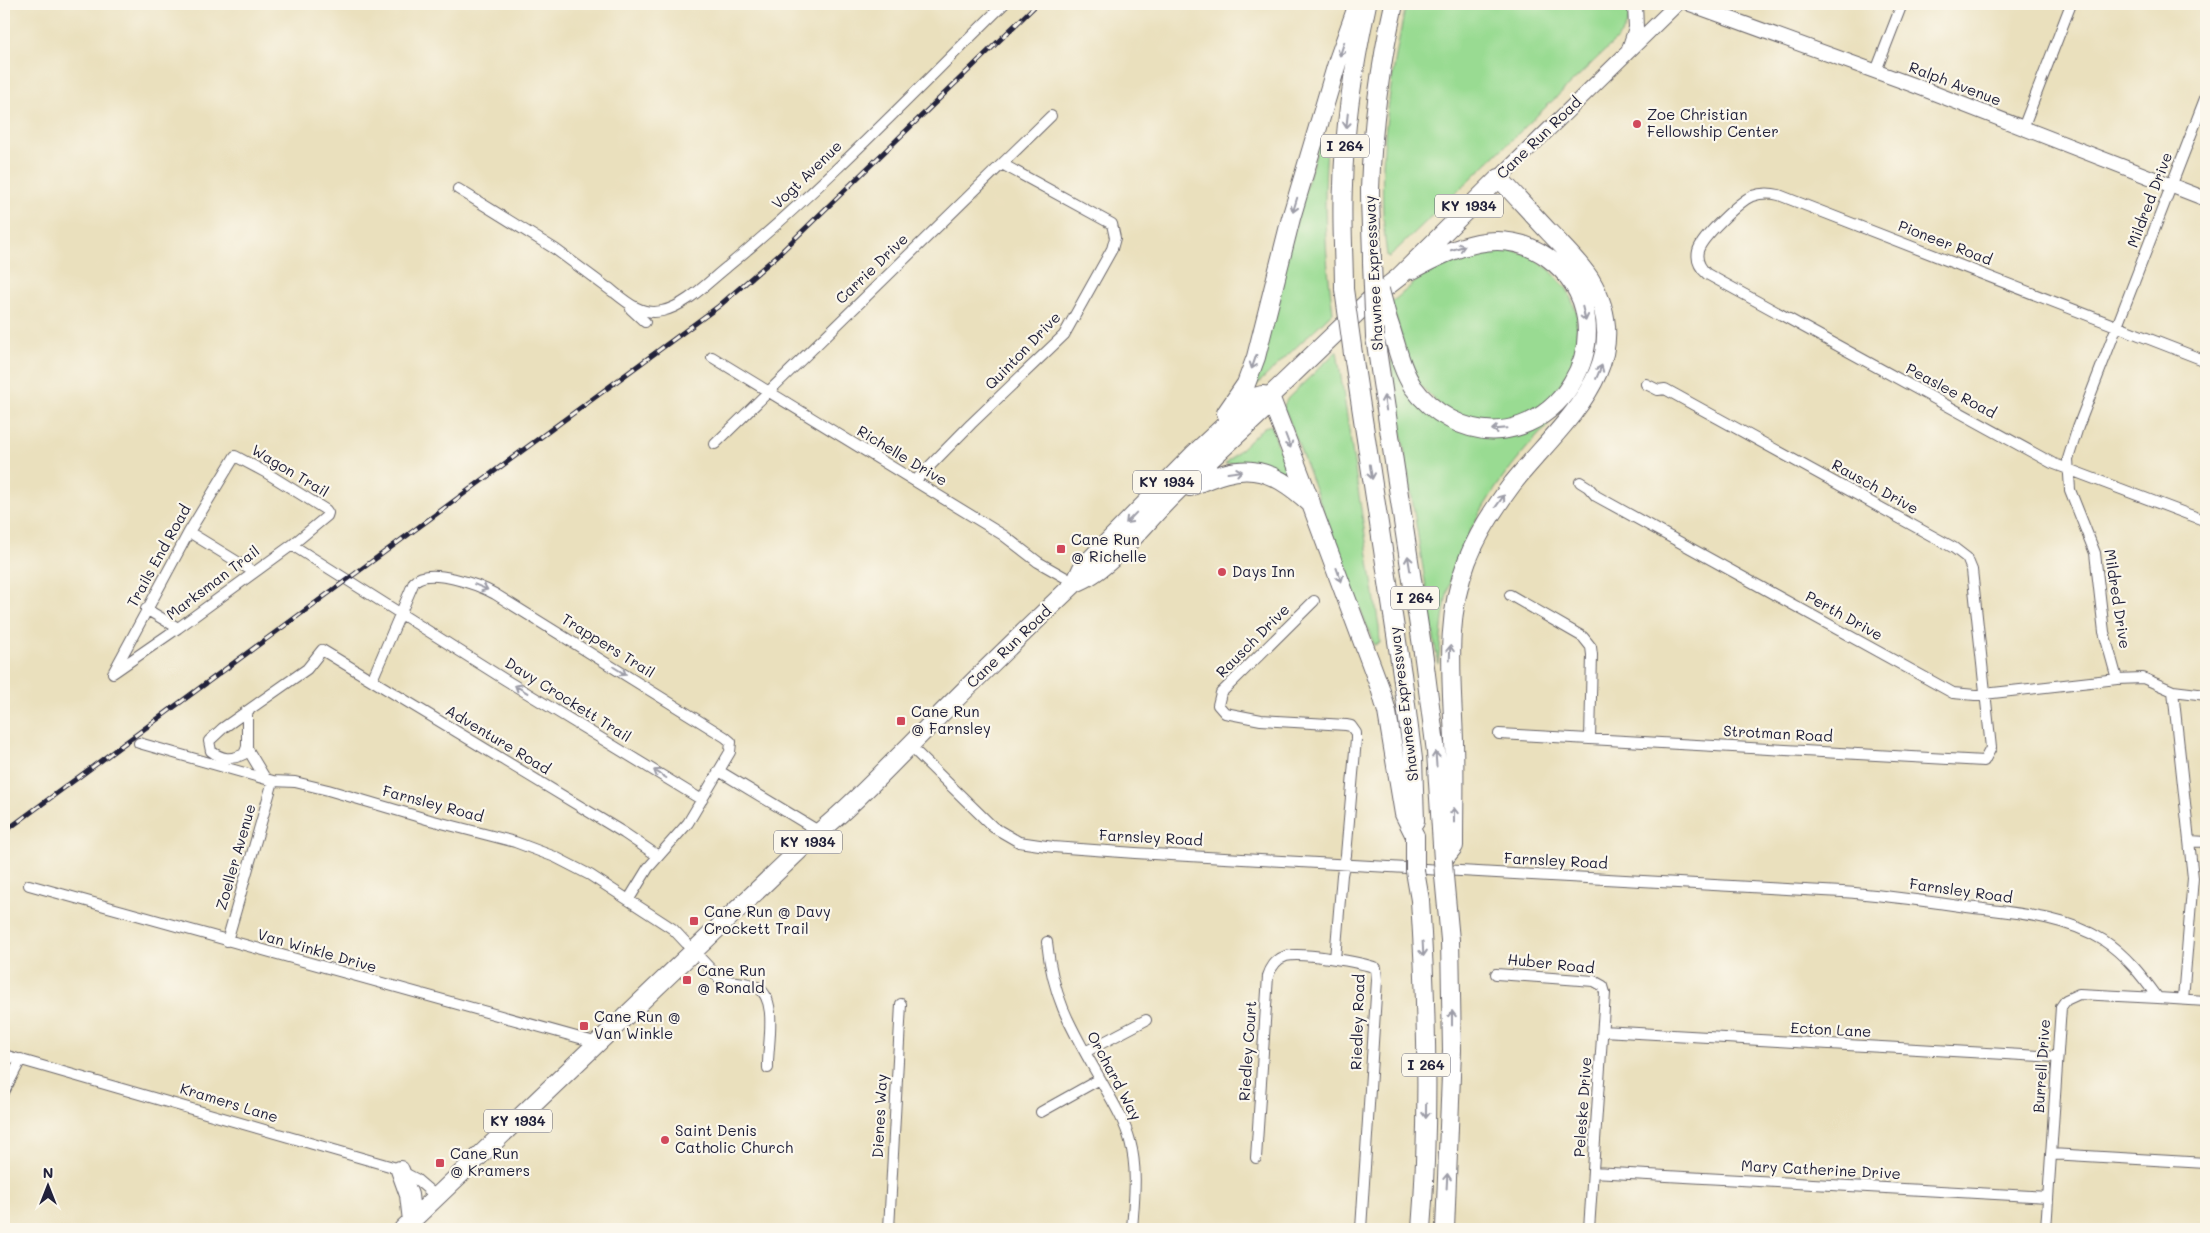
<svg xmlns="http://www.w3.org/2000/svg" width="2210" height="1233" font-family="Mali,sans-serif">
  <style>
    .green { fill: #99db92; stroke: #5e7e66 }
    .lines { fill: none; stroke-linecap: round; stroke-linejoin: round }
    .street-casing { stroke: #686468; stroke-width: 12 }
    .secondary-casing { stroke: #686468; stroke-width: 16 }
    .highway-casing { stroke: #686468; stroke-width: 20 }
    .street { stroke: #fff; stroke-width: 10 }
    .secondary { stroke: #fff; stroke-width: 14 }
    .highway { stroke: #fff; stroke-width: 18 }
    .rail-casing { stroke: #22223b; stroke-width: 5 }
    .rail { stroke: #fbf7ec; stroke-width: 3; stroke-dasharray: 9; stroke-linecap: butt }
    .highway-bridge-casing { stroke: #686468; stroke-width: 20; stroke-linecap: butt }
    .highway-bridge { stroke: #fff; stroke-width: 18 }
    .oneway { stroke: #9c9ca7 }
    .poi-dot { fill: #d1495b; stroke: #fbf7ec; stroke-width: 2 }
    .labels { text-anchor: middle; stroke-width: 4.5; stroke-linejoin: round; paint-order: stroke }
    .shield { fill: #fbf7ec; stroke: #636270; stroke-width: 1 }
    .shield-label { font-size: 14px; font-weight: bold; fill: #22223b }
    .street-label { font-size: 15px; fill: #22223b; stroke: #fbf7ec }
    .poi-label { font-size: 15px; fill: #22223b; stroke: #fbf7ec; text-anchor: start }
  </style>
  <rect width="100%" height="100%" fill="#fbf7ec"/>
  <filter id="ink" filterUnits="userSpaceOnUse"><feTurbulence type="fractalNoise" baseFrequency=".02" numOctaves="2"/><feDisplacementMap in="SourceGraphic" scale="10" xChannelSelector="R" yChannelSelector="G"/><feConvolveMatrix kernelMatrix="1 2 1 2 8 2 1 2 1" color-interpolation-filters="sRGB"/></filter>
  <filter id="wash" filterUnits="userSpaceOnUse"><feTurbulence type="fractalNoise" baseFrequency=".0096" numOctaves="4" result="noise"/><feDisplacementMap in="SourceGraphic" scale="20" xChannelSelector="R" yChannelSelector="G"/><feGaussianBlur stdDeviation="1.12" result="paint"/><feColorMatrix in="noise" values="0 0 0 0 0 0 0 0 0 0 0 0 0 0 0 0 0 1.4 0 .05"/><feComposite in="paint" operator="in"/></filter>
  <g filter="url(#wash)">
    <rect width="100%" height="100%" fill="#eae0bd"/>
    <!-- green -->
    <path class="green" d="M1406 4H1628C1631 20 1627 28 1616 40L1389 257 1387 256C1375 171 1389 87 1406 4Z
      M1318 146 1327 147C1323 202 1325 257 1333 312L1247 394Z
      M1504 248 1529 255 1550 270 1567 289 1577 313 1576 359 1552 398 1516 419 1481 422 1446 411 1414 379 1391 303 1436 264 1465 251Z
      M1337 351 1379 627 1380 643 1374 645 1286 412 1284 411V405L1288 398Z
      M1390 358 1442 422 1548 421 1547 426C1501 473 1460 533 1446 599 1442 620 1441 642 1438 664Z
      M1271 425 1288 474C1267 464 1248 461 1225 464L1264 427Z"/>
  </g>
  <g filter="url(#ink)">
    <g class="lines">
      <!-- street casing -->
      <g class="street-casing">
        <path id="street" d="M1876 71 1902 4
          M2023 128 2071 4
          M458 189 555 249 613 292
          M609 288C624 300 640 316 662 311 686 306 708 282 727 267 825 186 913 93 1004 4
          M631 309 645 322
          M712 357 1003 535 1038 562 1075 583
          M2206 361 1779 195C1770 193 1761 193 1752 196 1740 201 1701 238 1698 251 1696 260 1700 268 1707 274L2052 463 2206 521
          M715 444 1051 116
          M235 456 265 472 326 510 328 513 327 516 292 545 178 628 113 673 189 532Z
          M915 481 971 424 1064 335 1112 249 1115 238 1112 224 1002 164
          M1580 482 1588 487 1596 496 1953 693 1975 695 2117 679 2143 678 2173 691 2206 695
          M189 532 254 572
          M292 545 504 679 702 800
          M1510 595 1583 637 1591 647 1592 655 1590 739
          M1314 601 1221 693 1218 705 1225 713 1261 720 1346 725 1351 726 1356 733V739L1346 855 1342 875 1335 959
          M146 609 178 628
          M2117 679 2104 632 2095 553 2070 490 2068 459 2078 427 2206 96
          M372 680 414 582C428 566 479 585 495 594L725 737 731 742 730 752 688 823 648 868 629 899
          M2173 691 2193 878 2183 999
          M247 712V747L244 754C232 760 222 760 211 751L209 741 223 728 307 669 322 650 624 833 658 856
          M1499 734 1984 761 1991 748 1972 570 1967 558 1954 548 1665 389 1658 390 1646 384
          M139 743 273 781 295 782 328 790 430 820 515 842 555 857 590 875 673 929 719 978C731 984 745 980 757 987 779 999 767 1046 768 1068
          M910 746 993 827 1019 842 1053 847 1135 853 1842 892C1884 895 1925 901 1967 907 2013 913 2063 915 2103 940 2126 955 2142 976 2158 998L2206 1001
          M247 748 265 778
          M719 771 820 832
          M2190 841 2206 842
          M29 885 598 1043
          M227 941 273 781
          M1047 942C1053 1003 1075 1034 1104 1086 1114 1104 1125 1122 1130 1141 1138 1170 1134 1200 1132 1229
          M1496 974 1594 981 1603 986 1605 993 1589 1229
          M1603 1031 2057 1057
          M1085 1052 1146 1020
          M4 1055 393 1167 416 1179 437 1197
          M4 1092 21 1059
          M1041 1112 1100 1079
          M2051 1154 2206 1163
          M1256 1158 1268 976C1271 967 1276 959 1286 956 1301 952 1361 962 1376 968L1377 980 1361 1229
          M1593 1172 2048 1197
          M889 1229 901 1004
          M2046 1229 2061 1007 2066 1000 2079 994 2158 998"/>
      </g>
      <!-- secondary casing -->
      <g class="secondary-casing">
        <path id="secondary" d="M1690 4 1913 85 2206 199
          M1629 49 1636 28 1635 4
          M1499 178 1677 4"/>
      </g>
      <!-- highway casing -->
      <g class="highway-casing">
        <path id="highway" d="M1372 263C1372 239 1370 214 1370 190 1372 127 1380 65 1394 4
          M1344 289C1344 255 1341 220 1343 186 1344 124 1354 64 1367 4
          M1388 320C1396 342 1400 367 1413 387 1423 401 1435 411 1450 419 1550 472 1642 325 1547 257 1501 225 1455 247 1412 270
          M1375 337 1424 659 1436 752 1443 860
          M1353 354 1402 674 1413 759 1415 821
          M1270 396 1311 503
          M1226 413 1246 384 1256 357 1291 218 1338 60 1358 4
          M1190 487C1243 462 1267 464 1311 504L1380 688 1387 712 1404 814 1415 836
          M1075 583C1110 571 1146 521 1173 495 1204 465 1236 436 1268 406L1270 396 1371 299 1399 277 1499 178C1516 196 1533 215 1550 233 1564 248 1579 262 1590 279 1641 364 1561 423 1513 483 1495 507 1478 533 1467 561 1444 620 1452 679 1454 741 1455 776 1454 811 1454 846L1443 860
          M1444 876 1450 940 1452 1050 1445 1229
          M1420 900C1427 1009 1430 1120 1421 1229
          M400 1170 409 1195 412 1221
          M403 1229 811 839C853 805 889 766 927 728 975 679 1025 631 1075 583L1082 568 1194 454 1255 397 1262 395 1270 396"/>
      </g>
      <!-- street -->
      <use href="#street" class="street"/>
      <!-- secondary -->
      <use href="#secondary" class="secondary"/>
      <!-- highway -->
      <use href="#highway" class="highway"/>
      <!-- rail casing -->
      <g class="rail-casing">
        <path id="rail" d="M4 832 719 306 778 255 1037 4"/>
      </g>
      <!-- rail -->
      <use href="#rail" class="rail"/>
      <!-- highway-bridge casing -->
      <g class="highway-bridge-casing">
        <path id="highway-bridge" d="M1372 263 1375 337
          M1344 289 1353 354
          M1380 290 1388 320
          M1415 836V871L1420 900
          M1443 860 1444 876"/>
      </g>
      <!-- highway-bridge -->
      <use href="#highway-bridge" class="highway-bridge"/>
    </g>
    <!-- one-way arrows -->
    <defs><path id="oneway-shaft" d="M-6 0H5M1.5-3L5.5 0L1.5 3" fill="none" stroke-width="1.6" stroke-linecap="round" stroke-linejoin="round" transform="scale(1.25)"/></defs>
    <g class="oneway">
      <use href="#oneway-shaft" transform="translate(1342 49) rotate(108)"/>
      <use href="#oneway-shaft" transform="translate(1347 121) rotate(96)"/>
      <use href="#oneway-shaft" transform="translate(1295 205) rotate(107)"/>
      <use href="#oneway-shaft" transform="translate(1458 248) rotate(-18)"/>
      <use href="#oneway-shaft" transform="translate(1584 314) rotate(77)"/>
      <use href="#oneway-shaft" transform="translate(1254 362) rotate(109)"/>
      <use href="#oneway-shaft" transform="translate(1599 372) rotate(-67)"/>
      <use href="#oneway-shaft" transform="translate(1385 403) rotate(-99)"/>
      <use href="#oneway-shaft" transform="translate(1499 429) rotate(175)"/>
      <use href="#oneway-shaft" transform="translate(1288 441) rotate(69)"/>
      <use href="#oneway-shaft" transform="translate(1235 472) rotate(-8)"/>
      <use href="#oneway-shaft" transform="translate(1371 472) rotate(81)"/>
      <use href="#oneway-shaft" transform="translate(1500 501) rotate(-54)"/>
      <use href="#oneway-shaft" transform="translate(1131 518) rotate(134)"/>
      <use href="#oneway-shaft" transform="translate(1409 563) rotate(-99)"/>
      <use href="#oneway-shaft" transform="translate(1339 575) rotate(70)"/>
      <use href="#oneway-shaft" transform="translate(481 587) rotate(22)"/>
      <use href="#oneway-shaft" transform="translate(1450 653) rotate(-88)"/>
      <use href="#oneway-shaft" transform="translate(620 671) rotate(32)"/>
      <use href="#oneway-shaft" transform="translate(521 689) rotate(-149)"/>
      <use href="#oneway-shaft" transform="translate(1436 759) rotate(-94)"/>
      <use href="#oneway-shaft" transform="translate(660 774) rotate(-148)"/>
      <use href="#oneway-shaft" transform="translate(1454 815) rotate(-90)"/>
      <use href="#oneway-shaft" transform="translate(1423 949) rotate(87)"/>
      <use href="#oneway-shaft" transform="translate(1452 1018) rotate(-90)"/>
      <use href="#oneway-shaft" transform="translate(1426 1111) rotate(91)"/>
      <use href="#oneway-shaft" transform="translate(1447 1181) rotate(-87)"/>
    </g>
  </g>
  <!-- markers -->
  <g class="poi-dot">
    <circle cx="1637" cy="124" r="5"/>
    <rect x="1056" y="544" width="10" height="10" rx="2.5"/>
    <circle cx="1222" cy="572" r="5"/>
    <rect x="896" y="716" width="10" height="10" rx="2.5"/>
    <rect x="689" y="916" width="10" height="10" rx="2.5"/>
    <rect x="682" y="975" width="10" height="10" rx="2.5"/>
    <rect x="579" y="1021" width="10" height="10" rx="2.5"/>
    <circle cx="665" cy="1140" r="5"/>
    <rect x="435" y="1158" width="10" height="10" rx="2.5"/>
  </g>
  <g class="labels">
    <!-- shield labels -->
    <g class="shield">
      <rect x="1321" y="134.5" width="48" height="23" rx="4"/>
      <rect x="1435" y="194.5" width="68" height="23" rx="4"/>
      <rect x="1133" y="470.5" width="68" height="23" rx="4"/>
      <rect x="1391" y="586.5" width="48" height="23" rx="4"/>
      <rect x="774" y="830.5" width="68" height="23" rx="4"/>
      <rect x="1402" y="1053.5" width="48" height="23" rx="4"/>
      <rect x="484" y="1109.5" width="68" height="23" rx="4"/>
    </g>
    <g class="shield-label">
      <text x="1345" y="151">I 264</text>
      <text x="1469" y="211">KY 1934</text>
      <text x="1167" y="487">KY 1934</text>
      <text x="1415" y="603">I 264</text>
      <text x="808" y="847">KY 1934</text>
      <text x="1426" y="1070">I 264</text>
      <text x="518" y="1126">KY 1934</text>
    </g>
    <!-- street labels -->
    <g class="street-label">
      <text transform="translate(1955 84) rotate(21)" y="5">Ralph Avenue</text>
      <text transform="translate(1539 138) rotate(-44)" y="5">Cane Run Road</text>
      <text transform="translate(807 175) rotate(-44)" y="5">Vogt Avenue</text>
      <text transform="translate(2150 200) rotate(-69)" y="5">Mildred Drive</text>
      <text transform="translate(1945 243) rotate(21)" y="5">Pioneer Road</text>
      <text transform="translate(872 269) rotate(-44)" y="5">Carrie Drive</text>
      <text transform="translate(1374 273) rotate(-93)" y="5">Shawnee Expressway</text>
      <text transform="translate(1023 351) rotate(-46)" y="5">Quinton Drive</text>
      <text transform="translate(1951 391) rotate(28)" y="5">Peaslee Road</text>
      <text transform="translate(902 456) rotate(31)" y="5">Richelle Drive</text>
      <text transform="translate(290 471) rotate(31)" y="5">Wagon Trail</text>
      <text transform="translate(1875 487) rotate(29)" y="5">Rausch Drive</text>
      <text transform="translate(159 556) rotate(-61)" y="5">Trails End Road</text>
      <text transform="translate(213 583) rotate(-37)" y="5">Marksman Trail</text>
      <text transform="translate(2117 599) rotate(81)" y="5">Mildred Drive</text>
      <text transform="translate(1844 616) rotate(29)" y="5">Perth Drive</text>
      <text transform="translate(1253 641) rotate(-45)" y="5">Rausch Drive</text>
      <text transform="translate(608 646) rotate(32)" y="5">Trappers Trail</text>
      <text transform="translate(1009 647) rotate(-44)" y="5">Cane Run Road</text>
      <text transform="translate(568 700) rotate(32)" y="5">Davy Crockett Trail</text>
      <text transform="translate(1404 704) rotate(-97)" y="5">Shawnee Expressway</text>
      <text transform="translate(1778 734) rotate(3)" y="5">Strotman Road</text>
      <text transform="translate(498 740) rotate(31)" y="5">Adventure Road</text>
      <text transform="translate(433 804) rotate(15)" y="5">Farnsley Road</text>
      <text transform="translate(1151 838) rotate(3)" y="5">Farnsley Road</text>
      <text transform="translate(236 857) rotate(-74)" y="5">Zoeller Avenue</text>
      <text transform="translate(1556 861) rotate(3)" y="5">Farnsley Road</text>
      <text transform="translate(1961 891) rotate(8)" y="5">Farnsley Road</text>
      <text transform="translate(317 951) rotate(16)" y="5">Van Winkle Drive</text>
      <text transform="translate(1551 964) rotate(6)" y="5">Huber Road</text>
      <text transform="translate(1358 1022) rotate(-88)" y="5">Riedley Road</text>
      <text transform="translate(1831 1030) rotate(3)" y="5">Ecton Lane</text>
      <text transform="translate(1248 1051) rotate(-86)" y="5">Riedley Court</text>
      <text transform="translate(2042 1066) rotate(-86)" y="5">Burrell Drive</text>
      <text transform="translate(1114 1076) rotate(62)" y="5">Orchard Way</text>
      <text transform="translate(229 1103) rotate(17)" y="5">Kramers Lane</text>
      <text transform="translate(1583 1107) rotate(-86)" y="5">Peleske Drive</text>
      <text transform="translate(880 1116) rotate(-87)" y="5">Dienes Way</text>
      <text transform="translate(1821 1170) rotate(3)" y="5">Mary Catherine Drive</text>
    </g>
    <!-- poi labels -->
    <g class="poi-label">
      <text x="1647" y="120">Zoe Christian<tspan x="1647" dy="17">Fellowship Center</tspan></text>
      <text x="1071" y="545">Cane Run<tspan x="1071" dy="17">@ Richelle</tspan></text>
      <text x="1232" y="577">Days Inn</text>
      <text x="911" y="717">Cane Run<tspan x="911" dy="17">@ Farnsley</tspan></text>
      <text x="704" y="917">Cane Run @ Davy<tspan x="704" dy="17">Crockett Trail</tspan></text>
      <text x="697" y="976">Cane Run<tspan x="697" dy="17">@ Ronald</tspan></text>
      <text x="594" y="1022">Cane Run @<tspan x="594" dy="17">Van Winkle</tspan></text>
      <text x="675" y="1136">Saint Denis<tspan x="675" dy="17">Catholic Church</tspan></text>
      <text x="450" y="1159">Cane Run<tspan x="450" dy="17">@ Kramers</tspan></text>
    </g>
  </g>
  <!-- margin -->
  <rect width="2210" height="1233" fill="none" stroke="#fbf7ec" stroke-width="20"/>
  <!-- north arrow -->
  <g transform="translate(48 1186)" stroke="#fbf7ec" stroke-width="4" paint-order="stroke">
  <path d="M0-4L9 19L0 12L-9 19Z" fill="#22223b"/>
  <text y="-8" font-size="14" font-weight="bold" text-anchor="middle" fill="#22223b">N</text>
  </g>
</svg>
